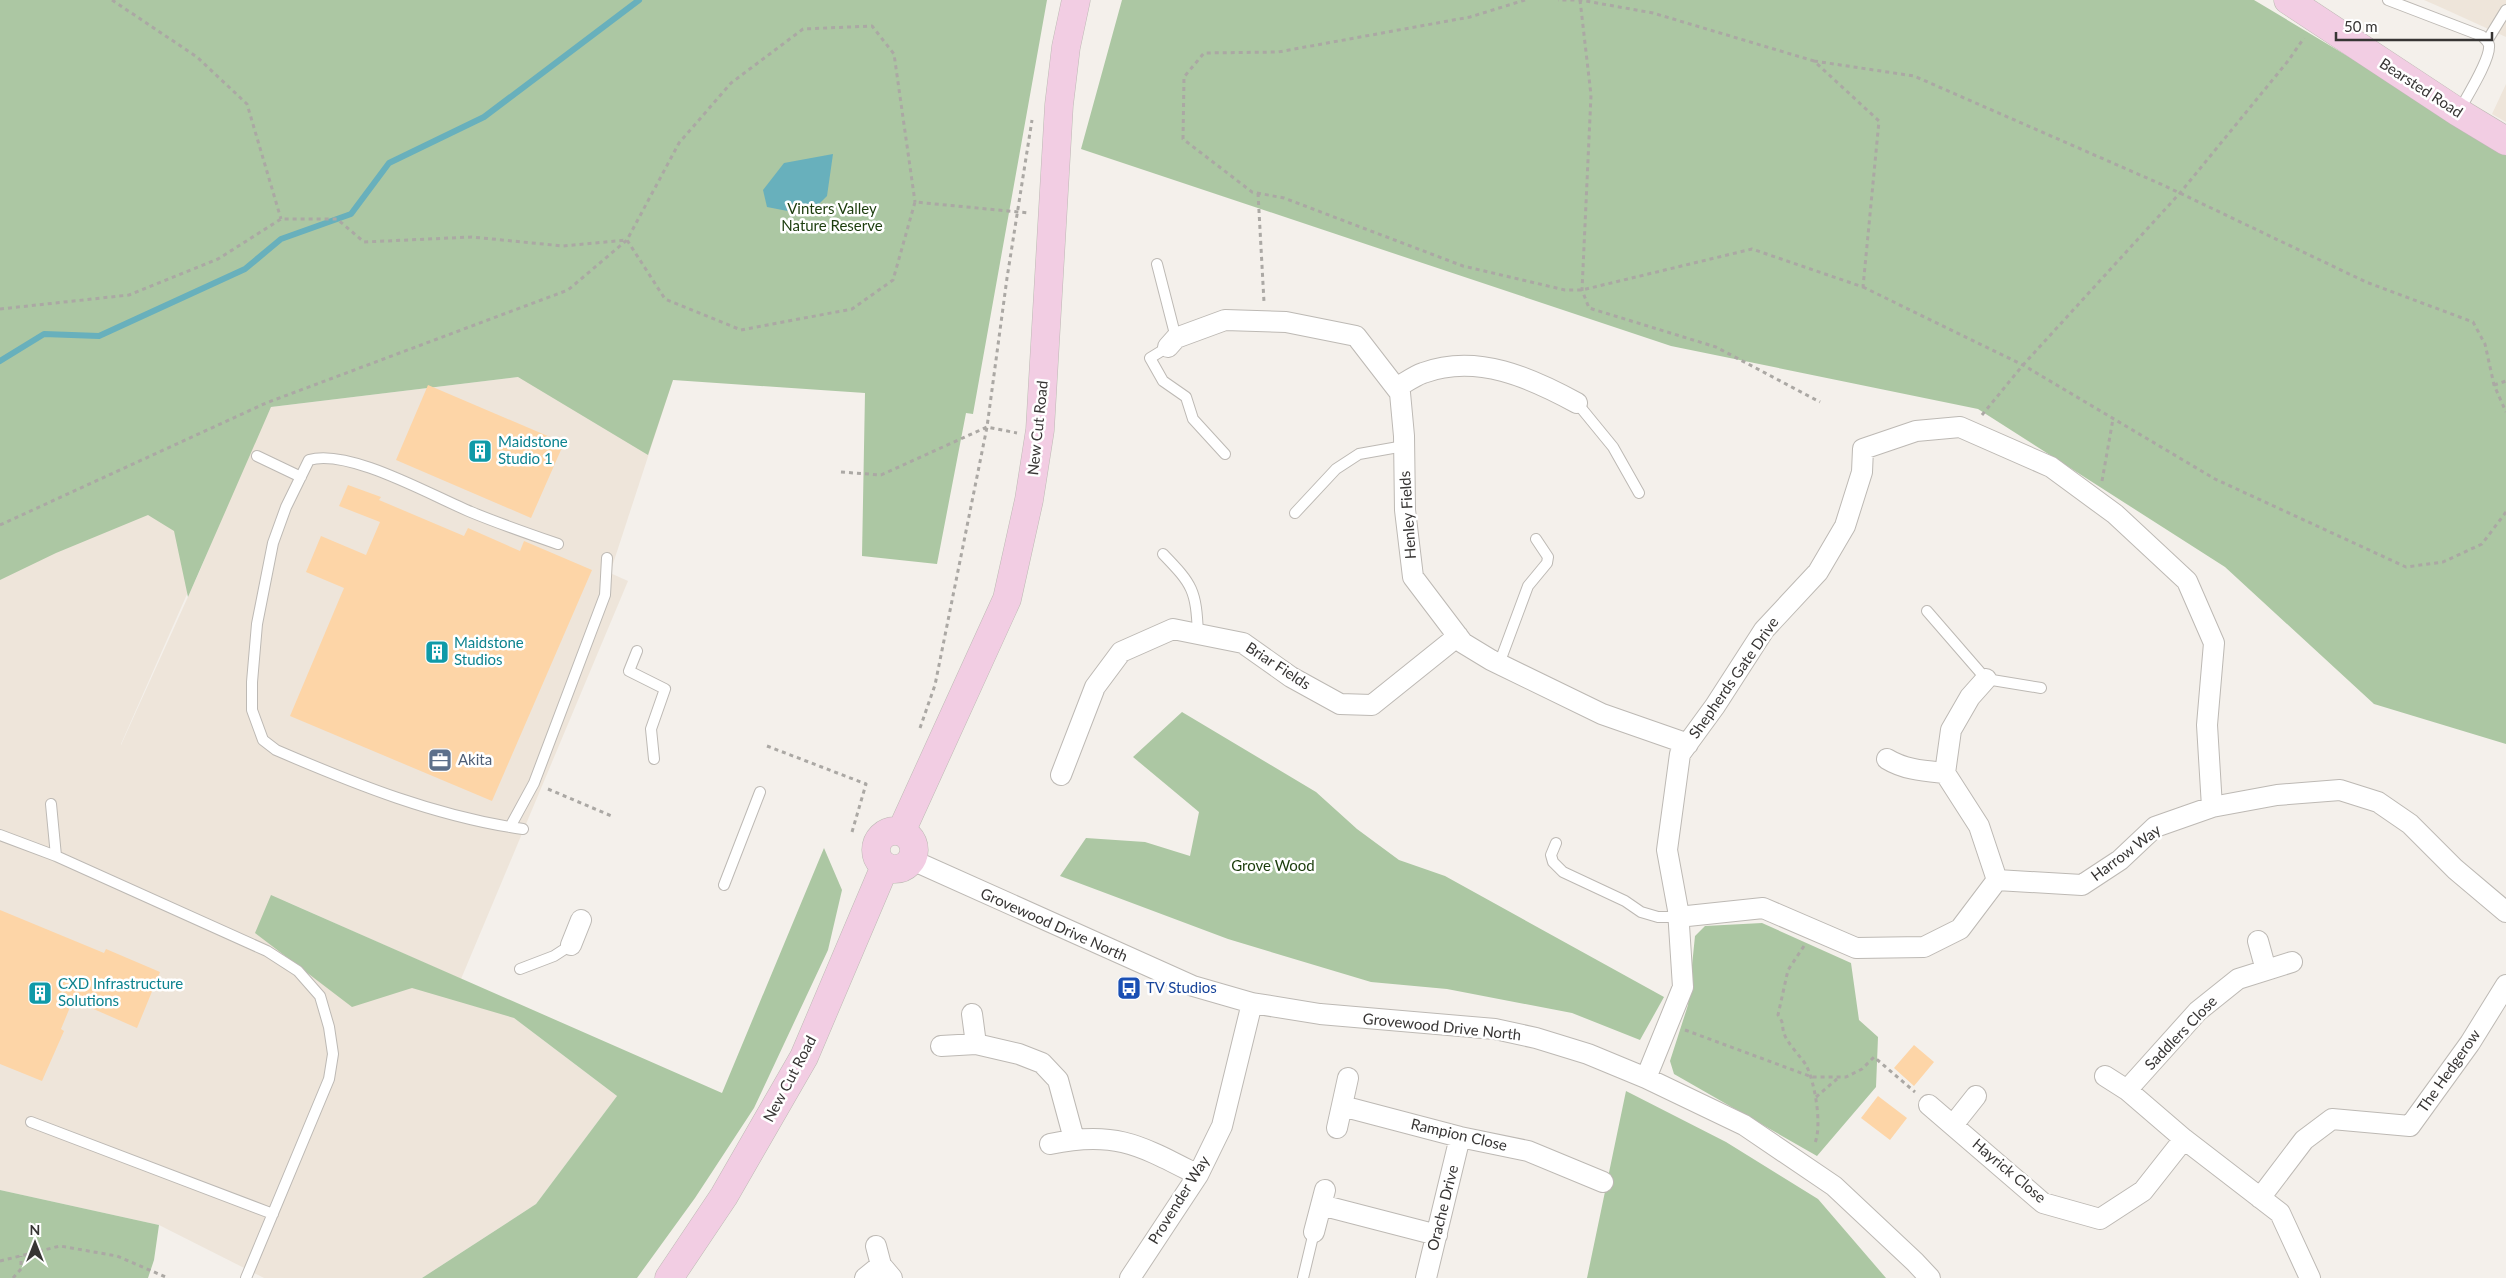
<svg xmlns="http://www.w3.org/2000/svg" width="2506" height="1278" font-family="Lato,sans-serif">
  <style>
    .built { fill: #eee5da; fill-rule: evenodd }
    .green { fill: #acc7a3 }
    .water { fill: #68b0bc }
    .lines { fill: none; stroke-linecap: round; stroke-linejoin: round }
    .stream { stroke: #68b0bc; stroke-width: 6 }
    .building { fill: #fdd5a7 }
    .lane-casing { stroke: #bdb9b4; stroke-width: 12 }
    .street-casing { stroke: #bdb9b4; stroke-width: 22 }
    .secondary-casing { stroke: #bdb9b4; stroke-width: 29 }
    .path { stroke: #aba8a4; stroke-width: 3; stroke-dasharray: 4 4; stroke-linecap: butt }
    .lane { stroke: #fff; stroke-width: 10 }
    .street { stroke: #fff; stroke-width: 20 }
    .secondary { stroke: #f2cde3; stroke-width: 28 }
    .labels { text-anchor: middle; stroke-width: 5; stroke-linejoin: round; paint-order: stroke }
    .street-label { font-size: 15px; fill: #373534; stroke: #fff }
    .park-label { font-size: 15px; fill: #1b3c0c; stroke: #fff }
    .culture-label { font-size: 15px; fill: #0d838f; stroke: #fff; text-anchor: start }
    .service-label { font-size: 15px; fill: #4e5e75; stroke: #fff; text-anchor: start }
    .transit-label { font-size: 15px; fill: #164399; stroke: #fff; text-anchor: start }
  </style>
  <rect width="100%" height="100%" fill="#f4f0eb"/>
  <!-- built -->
  <path class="built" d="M2424 0H2506V37L2440 7Z
    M2506 84V122L2492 114Z
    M518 377 673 380 610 573 628 581 461 979 285 901 514 1018 617 1096 536 1204 422 1278H264L159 1225 0 1190V567L250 451 271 407ZM236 483 201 568 121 745V744Z"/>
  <!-- green -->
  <path class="green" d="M0 0H1047L973 414 966 413 937 564 862 556 865 393 673 380 648 455 518 377 271 407 188 597 174 531 148 515 56 553 0 580Z
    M1122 0H2254L2506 151V744L2374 704 2225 567 1978 409 1671 346 1081 149Z
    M1182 712 1316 792 1357 829 1399 860 1445 876 1664 997 1640 1040 1572 1013 1447 989 1371 982 1228 939 1060 876 1086 838 1145 842 1190 856 1199 812 1133 757Z
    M824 848 842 890 828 950 754 1108 695 1198 637 1278H422L536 1204 617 1096 514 1018 412 988 352 1007 255 933 271 895 722 1093Z
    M1762 923 1851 963 1859 1020 1878 1037 1876 1087 1817 1156 1674 1074 1670 1061 1688 1005 1695 936 1705 926Z
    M1626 1091 1726 1142 1818 1199 1886 1278H1587Z
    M0 1190 159 1225 154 1260 148 1278H0Z"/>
  <!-- water -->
  <path class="water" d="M833 154 827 196 808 215 767 207 763 190 784 163Z"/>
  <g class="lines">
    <!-- stream -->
    <path class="stream" d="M0 361 44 334 99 336 245 269 281 239 351 214 389 163 484 117 639 0"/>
  </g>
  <!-- building -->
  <path class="building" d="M428 385 564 443 531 518 396 460Z
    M348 485 381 497 379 500 464 536 468 528 520 551 524 541 592 570 492 801 290 716 344 588 306 572 321 536 366 555 380 522 339 506Z
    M0 910 104 953 106 949 160 972 137 1028 73 1000 61 1029 64 1031 42 1081 0 1064Z
    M1914 1045 1934 1062 1914 1086 1894 1068Z
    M1878 1096 1907 1118 1890 1140 1861 1118Z"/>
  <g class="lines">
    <!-- lane casing -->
    <g class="lane-casing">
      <path id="lane" d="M2388 0 2482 36C2485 39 2488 41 2489 45 2491 59 2466 98 2459 111
        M2487 41 2506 10
        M1157 264 1176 338
        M1168 347 1150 358 1163 381 1186 397 1193 419 1225 454
        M1577 403 1613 447 1639 493
        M257 456 301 477
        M1295 513 1336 469 1359 454 1404 446
        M1163 554C1193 585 1196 590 1198 634
        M1927 611 1986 679 2041 688
        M637 651 629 671 665 689 651 729 654 759
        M1499 664 1528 586 1547 563 1548 557 1536 539
        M51 804 56 856
        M510 827 534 783 605 595 607 558
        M523 829C437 817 355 784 276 750L263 740 252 710V682L257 624 273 543 286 507 309 460C349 448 432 496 471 512 500 524 529 534 558 544
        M0 835 56 856 267 951 298 971 320 996 329 1027 333 1054 329 1079 246 1278
        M1556 843 1551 855 1553 862 1563 872 1625 901 1641 912 1658 917H1678
        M724 885 760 792
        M520 969 554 956 571 945
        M31 1122 273 1214
        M1303 1278 1314 1232"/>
    </g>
    <!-- street casing -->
    <g class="street-casing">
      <path id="street" d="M1168 347 1176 338 1225 320 1286 322 1356 336 1400 393 1404 436 1405 510 1413 577 1463 643 1491 660 1602 714 1688 744
        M1396 388C1405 383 1414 376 1423 373 1477 353 1531 378 1577 403
        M1986 679 1970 697 1951 730 1945 773 1979 826 1997 880
        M1887 759C1905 770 1925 771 1945 773
        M1061 775 1095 687 1121 652 1173 629 1243 643 1291 677 1340 704 1372 705 1458 636
        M912 860 1193 986 1252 1003 1320 1014 1495 1029 1536 1038 1588 1054 1646 1078 1744 1125 1834 1186 1915 1262 1930 1278
        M1678 917 1763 908 1856 948 1924 947 1960 929 1997 880 2082 885 2120 860 2155 827 2212 807 2277 795 2340 790 2378 802 2410 824 2455 869 2506 912
        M2258 941 2266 970
        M571 945 581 920
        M972 1014 976 1044
        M941 1046 976 1044 1019 1054 1042 1063 1058 1080 1074 1139
        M2105 1076 2127 1090 2184 1139 2280 1213 2310 1278
        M1646 1078 1683 987 1678 910 1667 850 1680 754 1715 706 1764 630 1818 572 1845 526 1862 472 1863 449 1916 431 1960 427 2051 467 2115 514 2187 581 2214 643 2207 725 2212 807
        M2127 1090 2198 1011 2238 979 2292 962
        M1929 1105 2043 1203 2100 1219 2143 1191 2184 1139
        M1342 1106 1460 1137 1528 1151 1603 1182
        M1953 1125 1976 1096
        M1337 1128 1348 1078
        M1050 1144C1116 1130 1141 1146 1198 1175
        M2260 1198 2304 1140 2332 1119 2410 1126 2470 1043 2506 985
        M1321 1205 1437 1235
        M1314 1232 1325 1190
        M876 1246 881 1265 892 1278
        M865 1278 881 1265
        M1130 1278 1198 1175 1222 1126 1252 1003
        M1426 1278 1460 1137"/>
    </g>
    <!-- secondary casing -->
    <g class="secondary-casing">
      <path id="secondary" d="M2288 0 2458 112 2506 141
        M876 850a19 19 0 1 1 38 0a19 19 0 1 1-38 0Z
        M901 832 1007 599 1029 500 1040 430 1059 105 1066 47 1076 0
        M669 1278 724 1196 804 1057 885 866"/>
    </g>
    <!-- path -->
    <path class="path" d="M112 0 197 57 247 104 281 219
      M1525 0 1470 17 1278 52 1204 53 1184 77 1183 139 1252 192 1284 198 1463 266 1565 290H1582L1752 249 1863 287 1879 121 1814 61 1653 13 1580 0H1558
      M1580 0 1591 95 1582 290 1589 308 1716 347 1820 402
      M1814 61 1914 76 2163 185 2366 282 2473 322 2485 344 2494 385 2506 412
      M1258 193 1264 302
      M1863 287 2023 365 2215 479 2406 567 2443 562 2482 544 2506 512
      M0 309 129 295 218 259 281 219H337L364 242 472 237 563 246 627 240 665 299 741 330 852 309 893 280 915 202 1029 213
      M2494 385 2506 381
      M1982 415 2023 365 2180 193 2288 61 2304 38
      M841 472 881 475 987 427 1017 433
      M2102 481 2113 419
      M0 525 266 403 568 290 627 240 679 143 731 83 803 29 872 26 894 54 915 202
      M920 728 935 685 987 427 1007 278 1032 120
      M767 746 866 784 852 832
      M548 789 614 817
      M1804 946 1788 970 1778 1015C1785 1025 1781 1024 1784 1033 1786 1042 1801 1057 1806 1065 1815 1082 1823 1128 1814 1145
      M1685 1030 1812 1077H1846L1862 1069 1874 1057 1915 1092
      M1816 1097 1837 1079
      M0 1261 60 1246 117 1256 168 1278
      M13 1278 21 1269V1256"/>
    <!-- lane -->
    <use href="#lane" class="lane"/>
    <!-- street -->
    <use href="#street" class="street"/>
    <!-- secondary -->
    <use href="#secondary" class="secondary"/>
  </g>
  <!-- icons -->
  <defs>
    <g id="building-square" transform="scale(1.25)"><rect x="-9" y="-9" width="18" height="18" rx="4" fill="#0f9aa8" stroke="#fff"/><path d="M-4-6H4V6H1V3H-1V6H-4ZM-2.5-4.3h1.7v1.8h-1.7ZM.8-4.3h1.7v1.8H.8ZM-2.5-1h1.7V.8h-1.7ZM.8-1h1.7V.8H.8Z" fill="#fff"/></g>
    <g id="office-square" transform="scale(1.25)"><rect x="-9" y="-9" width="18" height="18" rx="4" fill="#5c6f8a" stroke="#fff"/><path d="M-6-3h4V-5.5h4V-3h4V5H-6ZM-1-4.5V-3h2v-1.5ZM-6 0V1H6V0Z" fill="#fff"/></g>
    <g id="bus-square" transform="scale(1.25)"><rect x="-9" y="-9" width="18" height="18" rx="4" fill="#1a4fb4" stroke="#fff"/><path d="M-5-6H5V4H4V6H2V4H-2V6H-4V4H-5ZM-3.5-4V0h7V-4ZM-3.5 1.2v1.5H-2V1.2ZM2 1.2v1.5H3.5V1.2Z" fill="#fff"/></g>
  </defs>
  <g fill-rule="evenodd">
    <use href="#building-square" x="480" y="451"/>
    <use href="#building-square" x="437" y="652"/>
    <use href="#office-square" x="440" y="760"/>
    <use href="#bus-square" x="1129" y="988"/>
    <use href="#building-square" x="40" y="993"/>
  </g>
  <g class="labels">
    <!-- street labels -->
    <g class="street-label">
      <text transform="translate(2421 88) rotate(33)" y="5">Bearsted Road</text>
      <text transform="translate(1038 428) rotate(-84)" y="5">New Cut Road</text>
      <text transform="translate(1408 515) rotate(-94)" y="5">Henley Fields</text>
      <text transform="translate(1278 666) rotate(33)" y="5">Briar Fields</text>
      <text transform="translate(1734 678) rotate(-55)" y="5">Shepherds Gate Drive</text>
      <text transform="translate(2126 853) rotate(-37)" y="5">Harrow Way</text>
      <text transform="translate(1054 925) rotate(24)" y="5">Grovewood Drive North</text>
      <text transform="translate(1442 1027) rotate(6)" y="5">Grovewood Drive North</text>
      <text transform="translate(2181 1033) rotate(-46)" y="5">Saddlers Close</text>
      <text transform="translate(2449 1071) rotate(-55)" y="5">The Hedgerow</text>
      <text transform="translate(790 1079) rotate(-62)" y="5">New Cut Road</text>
      <text transform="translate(1459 1135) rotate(13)" y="5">Rampion Close</text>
      <text transform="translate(2009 1171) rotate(40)" y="5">Hayrick Close</text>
      <text transform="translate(1179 1200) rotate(-58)" y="5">Provender Way</text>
      <text transform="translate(1443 1208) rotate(-76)" y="5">Orache Drive</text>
    </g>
    <!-- park labels -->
    <g class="park-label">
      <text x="832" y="214">Vinters Valley<tspan x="832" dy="17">Nature Reserve</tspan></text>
      <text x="1273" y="871">Grove Wood</text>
    </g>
    <!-- culture labels -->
    <g class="culture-label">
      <text x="498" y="447">Maidstone<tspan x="498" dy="17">Studio 1</tspan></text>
      <text x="454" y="648">Maidstone<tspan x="454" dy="17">Studios</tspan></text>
      <text x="58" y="989">CXD Infrastructure<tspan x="58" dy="17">Solutions</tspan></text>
    </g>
    <!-- service labels -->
    <g class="service-label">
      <text x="458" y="765">Akita</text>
    </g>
    <!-- transit labels -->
    <g class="transit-label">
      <text x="1146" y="993">TV Studios</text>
    </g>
  </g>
  <!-- north arrow -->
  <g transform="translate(35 1243)" stroke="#ffffff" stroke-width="4" paint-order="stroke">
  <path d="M0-4L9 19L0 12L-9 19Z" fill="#373534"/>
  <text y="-8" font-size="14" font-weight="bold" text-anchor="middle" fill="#373534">N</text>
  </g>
  <!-- scale -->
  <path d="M2336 32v8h156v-8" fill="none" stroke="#373534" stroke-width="2.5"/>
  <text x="2344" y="32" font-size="15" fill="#373534" stroke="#ffffff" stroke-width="4" paint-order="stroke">50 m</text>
</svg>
